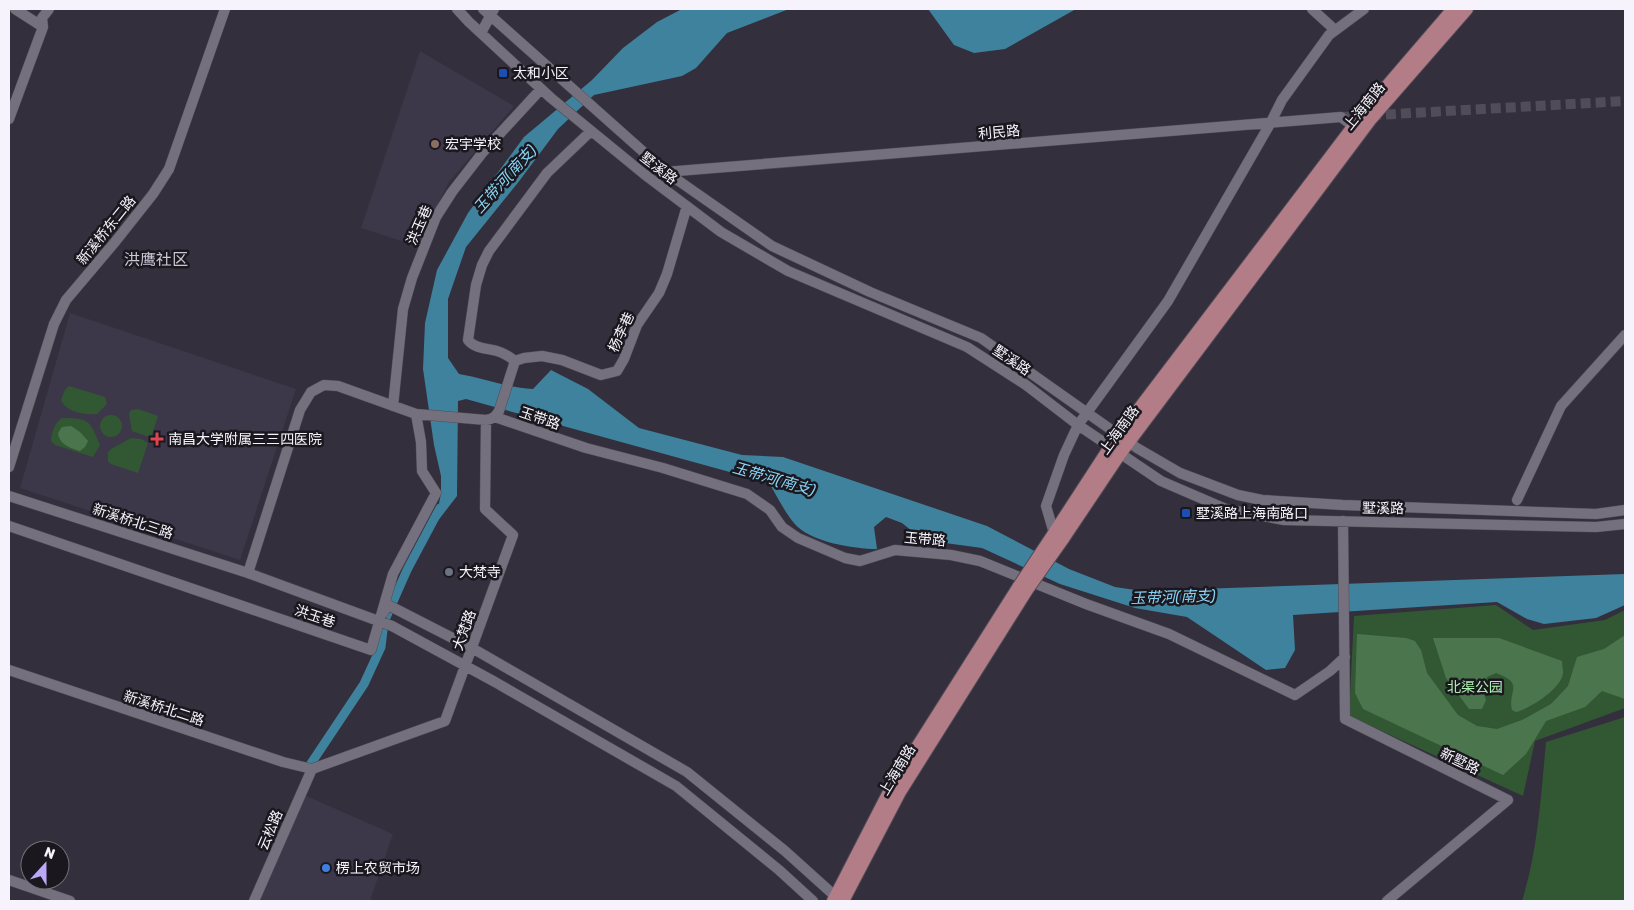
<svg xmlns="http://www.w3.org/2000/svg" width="1634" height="910" font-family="Rubik,'Noto Sans SC',sans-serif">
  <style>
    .built { fill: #3d374a }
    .green { fill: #315833 }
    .forest { fill: #4b764d }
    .water { fill: #3f829e }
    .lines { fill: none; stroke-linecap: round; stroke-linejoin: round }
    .canal { stroke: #3f829e; stroke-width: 9 }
    .minor-tunnel { stroke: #504c59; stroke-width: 10; stroke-dasharray: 10 5; stroke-linecap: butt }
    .minor-casing { stroke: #504c56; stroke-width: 11 }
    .major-casing { stroke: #504c56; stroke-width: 14 }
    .minor { stroke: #74707e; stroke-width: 10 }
    .major { stroke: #b27d86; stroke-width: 12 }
    .major-bridge-casing { stroke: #504c56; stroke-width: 14; stroke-linecap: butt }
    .major-bridge { stroke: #b27d86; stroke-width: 12 }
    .transit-dot { fill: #1a4fb4; stroke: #1a181e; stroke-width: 2 }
    .education-dot { fill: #8d6e63; stroke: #1a181e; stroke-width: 2 }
    .health-dot { fill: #e0444e; stroke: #1a181e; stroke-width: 2 }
    .worship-dot { fill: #6b7280; stroke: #1a181e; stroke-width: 2 }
    .shop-dot { fill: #3f7fe0; stroke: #1a181e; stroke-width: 2 }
    .labels { text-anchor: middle; stroke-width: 5; stroke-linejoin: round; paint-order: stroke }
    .poi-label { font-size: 14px; fill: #f6f3fc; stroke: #1a181e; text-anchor: start }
    .street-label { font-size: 14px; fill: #f6f3fc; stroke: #1a181e }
    .park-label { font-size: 14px; fill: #adefaf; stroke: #1a181e }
    .water-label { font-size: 15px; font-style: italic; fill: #8ad5f7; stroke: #1a181e }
    .quarter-label { font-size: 16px; fill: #ccc7d7; stroke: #1a181e }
  </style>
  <rect width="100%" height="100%" fill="#332f3c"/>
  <!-- built -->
  <path class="built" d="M420 51 514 106 449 182 417 246 361 228Z
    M70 313 296 389 240 560 20 488Z
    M302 794 393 834 370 901H255Z"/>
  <!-- green -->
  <path class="green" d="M69 386 105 397 107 404 97 414C85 415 66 412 61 400L65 390Z
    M138 409 158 416 152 435 149 437 132 431 129 414 131 410Z
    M100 426a11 11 0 1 1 22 0a11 11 0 1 1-22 0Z
    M62 418C90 418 90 421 100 445L93 457 55 445 51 441C52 431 54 424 62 418Z
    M131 438 141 439 148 443 138 473 111 464 108 461V452L111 449Z
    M1496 605 1533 630 1605 620 1625 610V708L1535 741 1523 796 1349 716 1354 616Z
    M1625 717V901H1522C1538 850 1541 795 1546 742Z"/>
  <!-- forest -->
  <path class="forest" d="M71 426 80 432 88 441 85 447 80 451C70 448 59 444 58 433L62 427Z
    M1357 634 1406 638 1415 641 1421 650 1427 673 1458 715 1477 726 1497 729 1522 720 1551 704 1568 686 1577 657 1604 649 1625 635V699L1602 691 1585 707 1546 721 1526 754 1503 775 1363 709 1355 693Z
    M1433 638H1499L1562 661C1562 665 1563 669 1563 673 1561 689 1531 708 1516 712L1512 710C1507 691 1526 684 1496 673L1487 677 1482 688 1486 700 1482 709H1469L1446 678Z"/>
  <!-- water -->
  <path class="water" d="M682 9H789L727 33 696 68 682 76 594 95 558 129 520 180 466 247 448 299V358L459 374C484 378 508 388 533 389L551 370 588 389 639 428 742 455 783 457 987 526 1069 569 1115 587 1142 591 1625 574V605L1596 618 1544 624 1527 619 1497 602 1293 615 1295 650 1285 668 1266 670 1187 617 1135 608 1060 584 982 548 923 540 902 523 886 517 874 527 877 549C854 549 809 542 794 523 784 511 777 496 769 483L466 399 458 401 457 496 437 522 434 516 438 509 441 493V476L434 445 423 369 425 323 437 270 468 213 524 137 592 80 623 48 657 22Z
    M928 9H1076L1005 49 974 53 954 45Z"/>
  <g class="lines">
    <!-- canal -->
    <path class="canal" d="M310 765 364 684 381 647 384 622 407 570 440 508"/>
    <!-- minor-tunnel -->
    <path class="minor-tunnel" d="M1341 117 1625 101"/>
    <!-- minor casing -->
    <g class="minor-casing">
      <path id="minor" d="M15 9 43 27
        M457 9 469 22 551 98 644 174 721 232 788 271 967 347 1026 385 1078 425 1161 481 1226 509 1284 520 1596 527 1625 524
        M483 9 666 172 772 246 870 292 981 338 1137 448 1180 473 1238 495 1262 500 1343 505 1596 514 1625 510
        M1312 9 1335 30
        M481 33 494 9
        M9 119 43 27 42 18 49 9
        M665 172 1341 117 1353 126
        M515 361 524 358 542 356 562 360 601 375 617 371 624 359 637 325 659 293 667 274 687 206
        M393 406 403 309 412 278 436 217 452 192 483 152 541 89
        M495 417 586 448 663 468 747 494 770 510 782 527 798 538 845 558 860 561 895 550 951 555 980 561 1086 604 1169 634 1295 695 1330 671 1345 657
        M9 467 54 324 66 300 115 242 153 194 169 169 225 9
        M9 496 248 573 392 626 495 682 676 786 779 870 813 901
        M1517 500 1561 406 1625 335
        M1343 521 1345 719 1508 800 1387 901
        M9 526 371 650 393 574 436 493 422 471 421 442 416 414
        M1054 533 1046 506 1064 455 1078 425 1168 301 1270 124 1282 100 1329 35 1364 9
        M248 573 300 410 311 392 324 385 338 386 416 414 486 420C493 419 495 417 499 411L515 361C510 357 504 353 497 351 487 348 475 349 468 340L476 285 482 265 489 251 547 173 591 131
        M383 613 388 605 472 648 687 772 785 851 835 896 838 901
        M9 670 283 762 312 769
        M312 769 445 721 513 535 485 509 486 420
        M9 880 70 901
        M254 901 312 769"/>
    </g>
    <!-- major casing -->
    <g class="major-casing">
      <path id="major" d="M1054 533 1110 447 1362 115 1453 9
        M1063 539 1120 454 1371 119 1467 9
        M833 901 891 788 1019 586
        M843 901 900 792 1027 590"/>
    </g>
    <!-- minor -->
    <use href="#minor" class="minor"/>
    <!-- major -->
    <use href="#major" class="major"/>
    <!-- major-bridge casing -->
    <g class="major-bridge-casing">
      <path id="major-bridge" d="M1019 586 1054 533
        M1027 590 1063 539"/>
    </g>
    <!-- major-bridge -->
    <use href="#major-bridge" class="major-bridge"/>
  </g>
  <!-- markers -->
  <g class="transit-dot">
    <rect x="498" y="68" width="10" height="10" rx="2.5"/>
    <rect x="1181" y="508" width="10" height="10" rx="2.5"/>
  </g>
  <circle class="education-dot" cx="435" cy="144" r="5"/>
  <path class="health-dot" d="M154.5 431.5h5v5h5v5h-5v5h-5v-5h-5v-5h5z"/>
  <circle class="worship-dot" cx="449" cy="572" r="5"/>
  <circle class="shop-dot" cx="326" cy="868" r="5"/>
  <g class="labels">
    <!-- poi labels -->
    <g class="poi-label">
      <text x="513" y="78">太和小区</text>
      <text x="445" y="149">宏宇学校</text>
      <text x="168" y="444">南昌大学附属三三四医院</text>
      <text x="1196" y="518">墅溪路上海南路口</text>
      <text x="459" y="577">大梵寺</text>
      <text x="336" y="873">楞上农贸市场</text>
    </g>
    <!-- street labels -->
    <g class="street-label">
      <text transform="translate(1364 106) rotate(-51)" y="5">上海南路</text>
      <text transform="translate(999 132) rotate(-5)" y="5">利民路</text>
      <text transform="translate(659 168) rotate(38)" y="5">墅溪路</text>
      <text transform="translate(419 225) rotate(-66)" y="5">洪玉巷</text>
      <text transform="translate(106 230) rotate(-51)" y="5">新溪桥东二路</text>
      <text transform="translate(621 332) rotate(-65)" y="5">杨李巷</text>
      <text transform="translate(1012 360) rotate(34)" y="5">墅溪路</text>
      <text transform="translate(540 418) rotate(19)" y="5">玉带路</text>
      <text transform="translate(1119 430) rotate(-54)" y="5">上海南路</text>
      <text transform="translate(1383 508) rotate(1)" y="5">墅溪路</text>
      <text transform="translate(133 521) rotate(18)" y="5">新溪桥北三路</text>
      <text transform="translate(925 539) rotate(5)" y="5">玉带路</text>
      <text transform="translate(315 616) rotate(19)" y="5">洪玉巷</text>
      <text transform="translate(464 630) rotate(-70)" y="5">大梵路</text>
      <text transform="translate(164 708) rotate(18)" y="5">新溪桥北二路</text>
      <text transform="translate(1460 761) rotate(26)" y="5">新墅路</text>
      <text transform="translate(897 770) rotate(-59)" y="5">上海南路</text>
      <text transform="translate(270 830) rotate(-67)" y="5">云松路</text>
    </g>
    <!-- park labels -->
    <g class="park-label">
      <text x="1475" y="692">北渠公园</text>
    </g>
    <!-- water labels -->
    <g class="water-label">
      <text transform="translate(505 179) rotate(-48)" y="5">玉带河(南支)</text>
      <text transform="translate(774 479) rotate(16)" y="5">玉带河(南支)</text>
      <text transform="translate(1173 597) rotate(-2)" y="5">玉带河(南支)</text>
    </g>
    <!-- quarter labels -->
    <g class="quarter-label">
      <text x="156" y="265">洪鹰社区</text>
    </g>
  </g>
  <!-- border -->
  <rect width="1634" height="910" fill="none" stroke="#f6f3fc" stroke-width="20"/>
  <!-- north arrow -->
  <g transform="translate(45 865) rotate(21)"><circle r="24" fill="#1a181e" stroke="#727077"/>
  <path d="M0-4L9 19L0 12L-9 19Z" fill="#bca9f5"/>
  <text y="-8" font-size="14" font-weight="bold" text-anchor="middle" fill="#f6f3fc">N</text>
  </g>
</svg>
